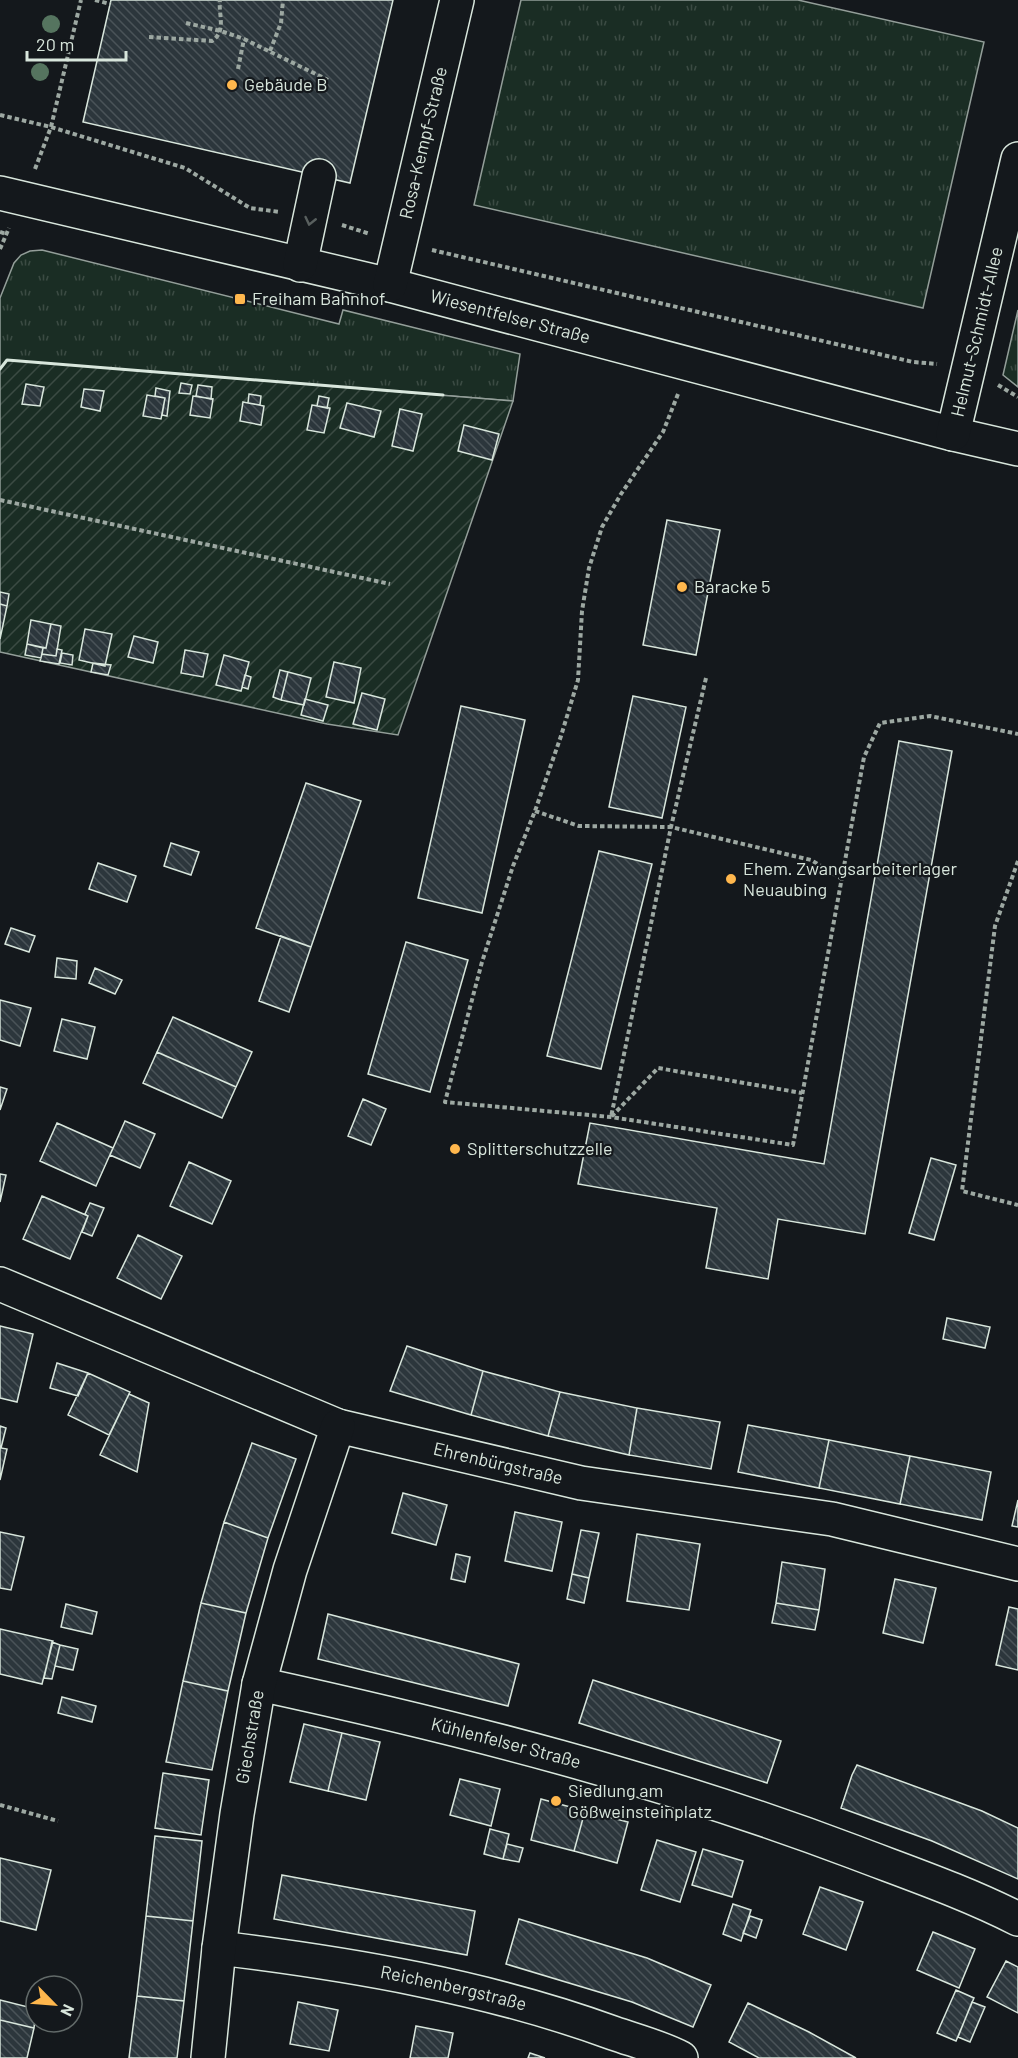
<svg xmlns="http://www.w3.org/2000/svg" width="1018" height="2058" font-family="Barlow,sans-serif">
  <style>
    .grass { fill: url(#grass-tufts); stroke: #939e99; stroke-width: 1.5 }
    .garden { fill: url(#garden-furrows); stroke: #939e99; stroke-width: 1.5 }
    .building { fill: url(#building-back-hatch); stroke: #d8e6dc; stroke-width: 1.5 }
    .lines { fill: none; stroke-linecap: round; stroke-linejoin: round }
    .minor-casing { stroke: #d8e6dc; stroke-width: 36 }
    .path { stroke: #9da8a2; stroke-width: 4; stroke-dasharray: 4.5 3; stroke-linecap: butt }
    .minor { stroke: #14181c; stroke-width: 33 }
    .wall { stroke: #d8e6dc; stroke-width: 3 }
    .tree { fill: #55745f }
    .oneway { stroke: #59605f }
    .poi-dot { fill: #ffb74d; stroke: #14181c; stroke-width: 2 }
    .labels { text-anchor: middle; stroke-width: 4.5; stroke-linejoin: round; paint-order: stroke }
    .poi-label { font-size: 18px; fill: #d8e6dc; stroke: #14181c; text-anchor: start }
    .street-label { font-size: 18px; fill: #d8e6dc; stroke: #14181c }
  </style>
  <defs>
    <pattern id="grass-tufts" width="24" height="20" patternUnits="userSpaceOnUse" patternTransform="scale(1.5)"><rect width="24" height="20" fill="#1a2d24"/><path d="M3 7l-1-3M5 7V3M7 7l1-3M15 17l-1-3M17 17v-4M19 17l1-3" fill="none" stroke="#3b4b43"/></pattern>
    <pattern id="garden-furrows" width="10" height="10" patternUnits="userSpaceOnUse" patternTransform="scale(1.5)"><rect width="10" height="10" fill="#1a2d24"/><path d="M-1 1l2-2M0 10L10 0M9 11l2-2" fill="none" stroke="#3b4b43"/></pattern>
    <pattern id="building-back-hatch" width="6" height="6" patternUnits="userSpaceOnUse" patternTransform="scale(1.5)"><rect width="6" height="6" fill="#2c363c"/><path d="M-1 5l2 2M0 0l6 6M5-1l2 2" fill="none" stroke="#4a5358"/></pattern>
  </defs>
  <rect width="100%" height="100%" fill="#14181c"/>
  <!-- grass -->
  <path class="grass" d="M521 0H798L984 42 923 308 474 205Z
    M42 250 339 324 343 310 520 354 513 401 7 360 0 369V298L14 263 21 255 30 251Z
    M1018 310V387L1003 375Z"/>
  <!-- garden -->
  <path class="garden" d="M7 360 513 401 398 735 327 724 0 652V369Z"/>
  <!-- building -->
  <path class="building" d="M111 0H393L350 183 83 122Z
    M181 383 192 385 190 394 179 393Z
    M26 384 44 387 40 406 22 404Z
    M198 385 212 387 211 399 196 396Z
    M156 388 170 391 167 416 162 415 165 398 155 396Z
    M84 389 104 391 100 411 81 407Z
    M249 394 261 396 260 405 248 403Z
    M147 395 165 398 161 419 143 416Z
    M193 396 213 399 210 418 190 415Z
    M319 396 329 398 327 408 317 406Z
    M243 402 264 406 261 425 240 421Z
    M347 403 381 411 374 437 340 428Z
    M312 405 330 408 324 433 307 430Z
    M400 409 422 414 413 451 392 446Z
    M464 425 499 434 492 460 458 451Z
    M667 520 720 530 696 655 643 645Z
    M0 592 9 594 7 606 0 604Z
    M0 604 7 606 0 639Z
    M31 620 51 624 46 648 27 644Z
    M51 624 61 626 56 656 42 654 43 648H46Z
    M85 629 112 634 105 666 79 660Z
    M134 636 158 642 153 663 128 657Z
    M27 644 43 648 41 658 25 655Z
    M57 649 62 650 59 664 40 661 42 654 56 656Z
    M185 650 208 654 203 677 181 673Z
    M62 653 73 655 72 665 60 663Z
    M224 655 249 662 241 691 216 685Z
    M334 662 361 668 354 703 326 697Z
    M93 663 111 665 108 675 91 672Z
    M280 670 288 672 281 700 273 697Z
    M288 672 311 678 304 705 281 700Z
    M245 675 251 677 248 689 242 687Z
    M362 693 385 699 377 730 353 724Z
    M633 696 686 707 662 818 609 807Z
    M305 699 328 705 323 721 301 715Z
    M461 706 525 720 482 913 418 898Z
    M899 741 952 751 865 1234 778 1219 768 1279 706 1268 717 1208 578 1184 590 1123 824 1164Z
    M306 783 361 801 311 947 256 928Z
    M171 843 199 852 191 875 164 866Z
    M599 851 652 864 601 1069 547 1056Z
    M98 863 136 876 127 902 89 889Z
    M11 928 35 936 29 952 5 944Z
    M281 936 311 947 289 1012 259 1001Z
    M406 942 468 960 430 1092 368 1074Z
    M57 958 77 961 76 979 55 977Z
    M95 968 122 980 115 994 89 983Z
    M0 1000 31 1008 20 1046 0 1040Z
    M173 1017 252 1052 236 1087 157 1052Z
    M62 1019 95 1027 87 1059 54 1051Z
    M157 1052 236 1087 222 1118 143 1083Z
    M0 1087 7 1089 0 1110Z
    M363 1099 386 1109 371 1145 348 1136Z
    M125 1121 155 1134 140 1168 110 1155Z
    M57 1123 113 1148 96 1186 40 1161Z
    M931 1158 956 1165 934 1240 909 1233Z
    M189 1162 231 1181 212 1224 170 1206Z
    M0 1174 6 1175 0 1202Z
    M42 1196 88 1216 70 1259 23 1239Z
    M90 1203 104 1208 92 1236 82 1232 88 1216 85 1214Z
    M138 1235 182 1256 161 1299 117 1278Z
    M947 1318 990 1327 985 1348 943 1339Z
    M0 1326 33 1334 17 1402 0 1398Z
    M407 1346 483 1371 471 1415 390 1391Z
    M57 1363 88 1373 78 1396 50 1388Z
    M483 1371 560 1392 548 1436 471 1415Z
    M88 1373 130 1392 109 1435 68 1415Z
    M560 1392 637 1408 629 1455 548 1436Z
    M129 1394 149 1403 137 1472 100 1455Z
    M637 1408 720 1422 711 1469 629 1455Z
    M748 1425 829 1440 819 1488 738 1472Z
    M0 1426 6 1428 1 1448 7 1449 0 1480Z
    M829 1440 910 1456 900 1504 819 1488Z
    M252 1443 296 1459 268 1538 224 1522Z
    M910 1456 991 1472 982 1520 900 1504Z
    M403 1493 447 1505 436 1545 392 1533Z
    M1018 1500V1527L1012 1526Z
    M515 1512 562 1522 552 1571 505 1561Z
    M224 1522 268 1538 246 1613 201 1603Z
    M581 1530 599 1533 589 1578 572 1574Z
    M0 1532 24 1537 11 1590 0 1588Z
    M637 1534 700 1544 689 1610 627 1601Z
    M456 1554 470 1557 465 1582 451 1579Z
    M782 1562 825 1569 819 1610 776 1603Z
    M572 1574 589 1578 584 1603 567 1599Z
    M895 1579 936 1588 923 1643 883 1633Z
    M201 1603 246 1613 228 1691 183 1681Z
    M776 1603 819 1610 815 1630 772 1623Z
    M66 1604 97 1612 92 1634 61 1627Z
    M1009 1607 1018 1609V1670L996 1665Z
    M328 1614 519 1664 508 1706 318 1659Z
    M0 1629 53 1641 42 1684 0 1674Z
    M52 1642 60 1645 52 1679 44 1678Z
    M60 1645 78 1649 73 1670 55 1666Z
    M593 1680 781 1741 767 1783 579 1723Z
    M183 1681 228 1691 212 1770 166 1762Z
    M62 1697 96 1706 92 1722 58 1713Z
    M304 1724 342 1733 328 1791 290 1782Z
    M342 1733 380 1742 366 1800 328 1791Z
    M857 1765 982 1811 1018 1828V1879L932 1841 841 1808 852 1775Z
    M163 1773 209 1780 201 1835 155 1828Z
    M460 1779 500 1789 491 1826 450 1815Z
    M541 1799 585 1811 574 1851 531 1840Z
    M585 1811 628 1822 617 1863 574 1851Z
    M490 1829 509 1834 503 1859 484 1854Z
    M155 1836 202 1841 193 1921 146 1916Z
    M657 1840 696 1852 680 1902 641 1890Z
    M507 1844 523 1848 519 1862 503 1859Z
    M703 1849 743 1861 732 1897 692 1885Z
    M0 1858 51 1870 36 1930 0 1921Z
    M282 1875 475 1911 467 1955 274 1919Z
    M820 1887 863 1902 846 1950 803 1934Z
    M733 1904 751 1910 741 1941 723 1934Z
    M146 1916 193 1921 184 2001 137 1996Z
    M750 1916 762 1920 756 1938 743 1933Z
    M519 1919 647 1958 711 1985 693 2027 632 2002 506 1964Z
    M933 1932 975 1949 959 1988 917 1970Z
    M1006 1961 1018 1967V2013L987 1997Z
    M956 1990 974 1998 956 2041 937 2033Z
    M137 1996 184 2001 177 2058H129Z
    M0 2000 36 2009 34 2028 0 2020Z
    M298 2002 338 2010 329 2051 290 2044Z
    M972 2002 985 2007 970 2042 958 2037Z
    M748 2003 809 2032 856 2058H759L729 2042Z
    M0 2020 34 2028 27 2058H0Z
    M416 2026 453 2033 448 2058H410Z
    M530 2053 545 2058H528Z"/>
  <g class="lines">
    <!-- minor casing -->
    <g class="minor-casing">
      <g id="minor">
        <path id="s1" d="M0 193 390 285 953 434 1018 449"/>
        <path d="M300 265 319 176"/>
        <path id="s2" d="M390 285 457 0"/>
        <path id="s3" d="M953 434 1018 159"/>
        <path id="s4" d="M0 1284 338 1426 581 1483 832 1519 1018 1564"/>
        <path id="s5" d="M259 1684C461 1728 661 1779 854 1852 909 1873 965 1892 1018 1919"/>
        <path id="s6" d="M219 1948C351 1964 487 1987 613 2033 636 2041 660 2047 681 2058"/>
        <path id="s7" d="M208 2058 219 1948 237 1814 259 1684 290 1570 338 1426"/>
      </g>
    </g>
    <!-- path -->
    <path class="path" d="M95 0 110 4
      M186 23 221 31 244 39 328 80
      M149 37 212 41C227 31 218 14 220 0
      M270 51 281 23 283 0
      M238 69 244 39
      M0 115 51 127 185 168 250 208 280 212
      M35 169 51 127 81 0
      M342 225 370 234
      M0 232 6 234
      M0 249 9 228
      M432 250 913 362 937 364
      M998 385 1018 397
      M678 394 663 432 621 494 602 527 589 568 582 611 578 680 561 736 535 811 513 866 482 962 445 1102 611 1117 793 1145 864 757 880 723 930 716 1018 734
      M0 500 390 584
      M706 678 671 827 611 1117 658 1068 802 1093
      M535 811 579 826 671 827 811 860 842 879
      M1018 861 995 926 962 1191 1018 1205
      M0 1805 58 1821"/>
    <!-- minor -->
    <use href="#minor" class="minor"/>
    <!-- wall -->
    <path class="wall" d="M0 369 7 360 443 395"/>
  </g>
  <!-- trees -->
  <g class="tree">
    <circle cx="51" cy="24" r="9"/>
    <circle cx="40" cy="72" r="9"/>
  </g>
  <!-- one-way arrows -->
  <defs><path id="oneway-chevron" d="M-2-3.5L2.5 0L-2 3.5" fill="none" stroke-width="1.6" stroke-linecap="round" stroke-linejoin="round" transform="scale(1.5)"/></defs>
  <use class="oneway" href="#oneway-chevron" transform="translate(310 221) rotate(103)"/>
  <!-- markers -->
  <g class="poi-dot">
    <circle cx="232" cy="85" r="6"/>
    <rect x="234" y="293" width="12" height="12" rx="3"/>
    <circle cx="682" cy="587" r="6"/>
    <circle cx="731" cy="879" r="6"/>
    <circle cx="455" cy="1149" r="6"/>
    <circle cx="556" cy="1801" r="6"/>
  </g>
  <g class="labels">
    <!-- poi labels -->
    <g class="poi-label">
      <text x="244" y="91">Gebäude B</text>
      <text x="252" y="305">Freiham Bahnhof</text>
      <text x="694" y="593">Baracke 5</text>
      <text x="743" y="875">Ehem. Zwangsarbeiterlager<tspan x="743" dy="21">Neuaubing</tspan></text>
      <text x="467" y="1155">Splitterschutzzelle</text>
      <text x="568" y="1797">Siedlung am<tspan x="568" dy="21">Gößweinsteinplatz</tspan></text>
    </g>
    <!-- street labels -->
    <g class="street-label">
      <text dy="6" stroke="none"><textPath href="#s2" startOffset="146">Rosa-Kempf-Straße</textPath></text>
      <text dy="6" stroke="none"><textPath href="#s1" startOffset="525">Wiesentfelser Straße</textPath></text>
      <text dy="6" stroke="none"><textPath href="#s3" startOffset="105">Helmut-Schmidt-Allee</textPath></text>
      <text dy="6" stroke="none"><textPath href="#s4" startOffset="531">Ehrenbürgstraße</textPath></text>
      <text dy="6" stroke="none"><textPath href="#s7" startOffset="324">Giechstraße</textPath></text>
      <text dy="6" stroke="none"><textPath href="#s5" startOffset="254">Kühlenfelser Straße</textPath></text>
      <text dy="6" stroke="none"><textPath href="#s6" startOffset="238">Reichenbergstraße</textPath></text>
    </g>
  </g>
  <!-- north arrow -->
  <g transform="translate(54 2004) rotate(115)"><circle r="28" fill="#14181c" stroke="#626a69" stroke-width="1.5"/>
  <path d="M0-4.5L10 22L0 15L-10 22Z" fill="#ffb74d"/>
  <text y="-9" font-size="16" font-weight="bold" text-anchor="middle" fill="#d8e6dc">N</text>
  </g>
  <!-- scale -->
  <path d="M27 51v9h99v-9" fill="none" stroke="#d8e6dc" stroke-width="3"/>
  <text x="36" y="51" font-size="18" fill="#d8e6dc" stroke="#14181c" stroke-width="4.5" paint-order="stroke">20 m</text>
</svg>
